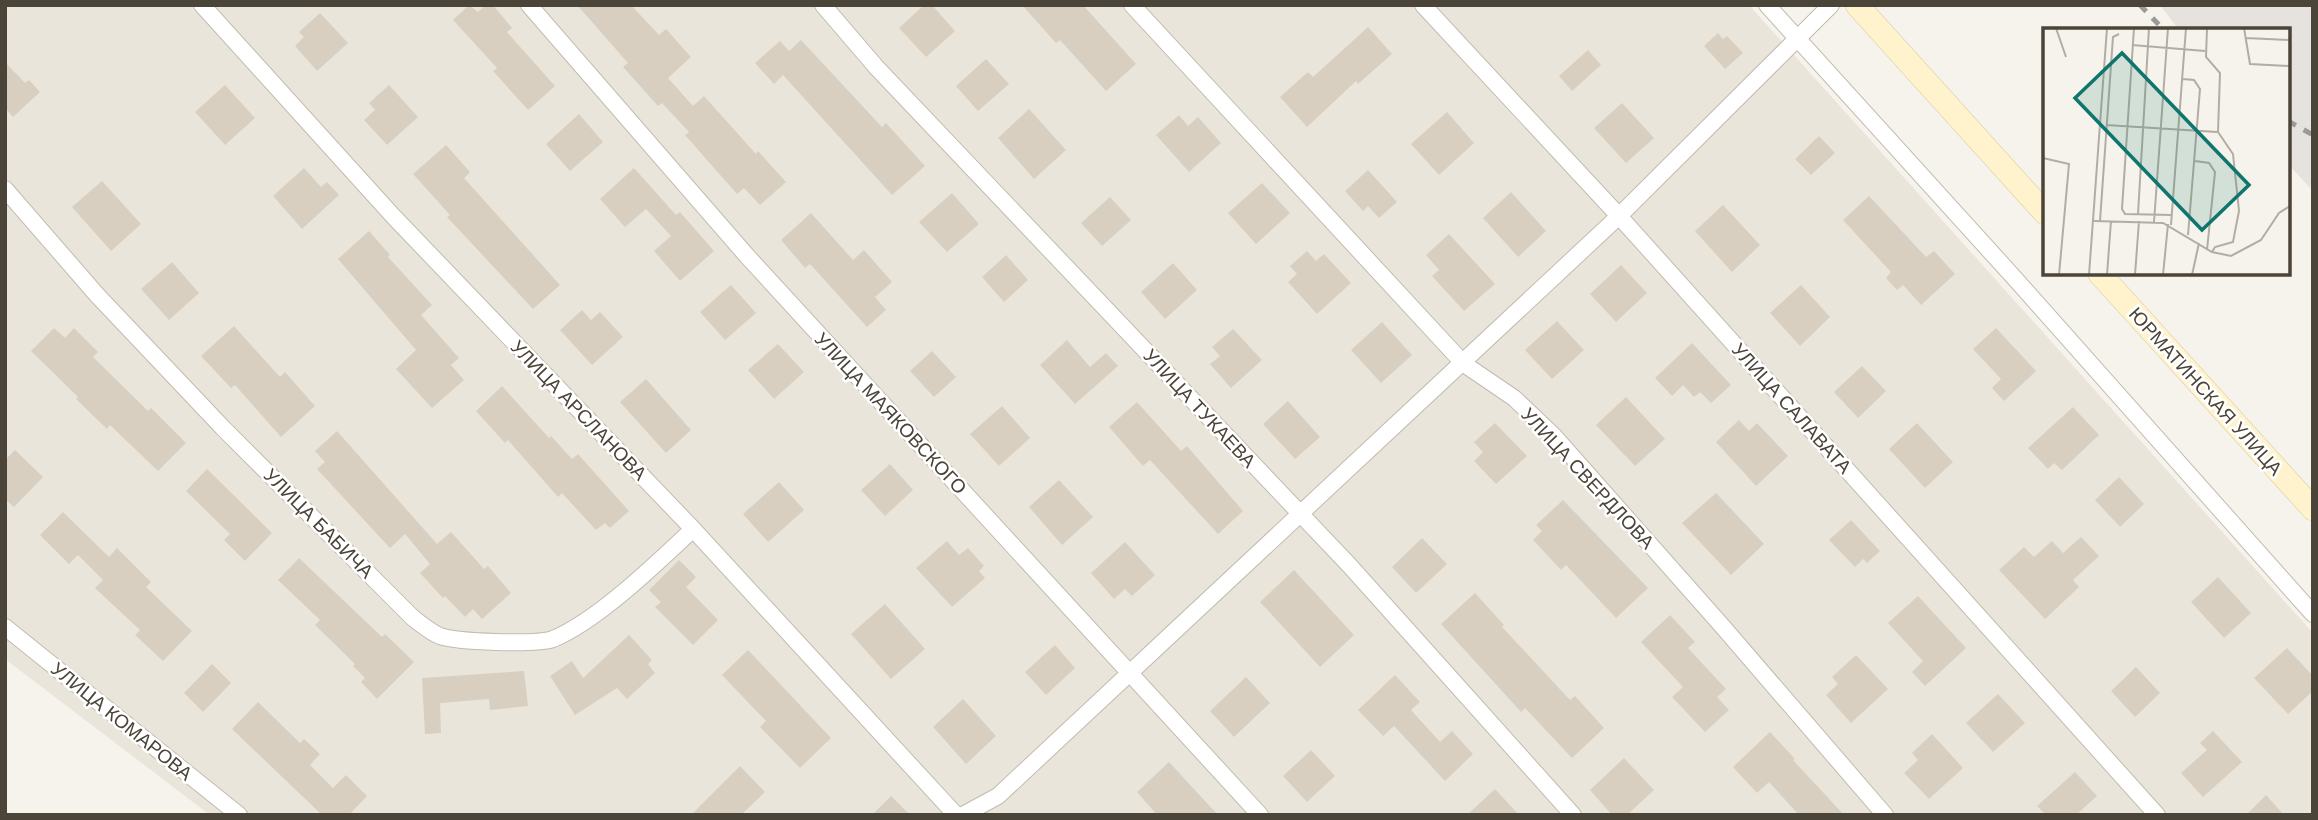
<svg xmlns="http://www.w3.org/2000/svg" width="2318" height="820" font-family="'DM Sans',sans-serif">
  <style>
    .residential { fill: #eae5da }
    .industrial { fill: #e6e2dd }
    .building { fill: #d8cfc1 }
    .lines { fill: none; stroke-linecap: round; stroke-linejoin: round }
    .minor-casing { stroke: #c2bbae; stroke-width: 18 }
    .secondary-casing { stroke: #d6c79b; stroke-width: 24 }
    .minor { stroke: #fff; stroke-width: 16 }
    .secondary { stroke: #fff3cd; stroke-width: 23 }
    .rail { stroke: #9a9a9a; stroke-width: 5; stroke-dasharray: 9 9; stroke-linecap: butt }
    .labels { text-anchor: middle; stroke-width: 5; stroke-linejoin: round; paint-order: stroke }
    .street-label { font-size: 19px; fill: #4b4439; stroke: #fff }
    .inset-road { fill: none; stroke: #b2ada4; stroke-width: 2 }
    .view { fill: #0f766e; fill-opacity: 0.15; stroke: #0f766e; stroke-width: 3.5 }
    .inset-edge { fill: none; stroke: #4b4439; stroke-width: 3.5 }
  </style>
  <rect width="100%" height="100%" fill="#f6f3ec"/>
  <!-- residential -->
  <path class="residential" d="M5 5H1749L2313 633V815H210L5 659Z"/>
  <!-- industrial -->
  <path class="industrial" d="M2160 5H2313V191L2288 164V30H2179Z"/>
  <!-- building -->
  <path class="building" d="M469 5 478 12 486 5H493L512 28 507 32 555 86 528 110 493 71 497 68 453 20Z
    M577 5H631L659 35 666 29 691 57 668 78 693 106 704 96 756 154 758 151 786 182 760 205 744 188 737 194 685 135 689 132 662 103 658 106 623 67 628 63Z
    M924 5H932L955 31 926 57 899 28Z
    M1022 5H1083L1136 64 1106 91 1060 40 1056 43Z
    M320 13 348 43 317 71 295 46 304 37 299 32Z
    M1368 27 1392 54 1358 84 1356 81 1307 127 1280 97 1308 72 1313 77Z
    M1718 33 1723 39 1727 36 1743 53 1725 69 1704 46Z
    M801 40 882 127 886 123 925 166 892 195 783 75 774 84 755 63 780 41 789 51Z
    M1588 50 1601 65 1572 91 1559 76Z
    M986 59 1009 84 978 111 956 86Z
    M5 62 25 83 29 80 40 92 13 117 5 108Z
    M225 85 255 118 225 145 195 112Z
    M389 85 418 117 387 145 364 120 375 110 369 103Z
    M1622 103 1654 138 1626 163 1594 128Z
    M1029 109 1066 150 1034 179 998 138Z
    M1447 112 1474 143 1439 175 1411 144Z
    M579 114 603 142 570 171 546 144Z
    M1179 115 1188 126 1198 117 1221 143 1189 172 1156 135Z
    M1819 136 1835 153 1811 175 1795 159Z
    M446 145 470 172 464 178 560 285 533 309 447 217 450 215 413 174Z
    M304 168 321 187 327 182 339 195 302 229 273 196Z
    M634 168 676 215 680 212 714 251 680 281 654 251 671 236 646 209 625 227 600 199Z
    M1368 170 1397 202 1379 218 1368 206 1363 211 1345 191Z
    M102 181 141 224 111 251 72 207Z
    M1262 183 1290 213 1256 244 1228 213Z
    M1511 192 1546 231 1518 257 1483 218Z
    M952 193 979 224 947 252 919 222Z
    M1869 196 1926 257 1934 251 1955 274 1921 305 1903 285 1897 290 1886 278 1891 272 1843 220Z
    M1110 197 1131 220 1102 246 1081 223Z
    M1723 205 1760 245 1732 272 1695 231Z
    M811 213 853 260 864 250 892 282 875 297 886 310 867 327 810 264 805 268 781 240Z
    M369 231 390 255 388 257 432 305 421 315 459 358 451 365 464 380 432 408 396 369 416 350 338 259Z
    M1449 234 1495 284 1464 311 1432 276 1439 270 1426 255Z
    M1307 251 1316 261 1324 254 1351 283 1317 314 1288 282 1297 274 1290 266Z
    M1006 255 1028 280 1004 302 982 277Z
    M172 262 199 293 169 320 141 289Z
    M1173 263 1197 290 1165 319 1141 292Z
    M1621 265 1647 293 1616 322 1590 294Z
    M731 285 756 313 725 340 700 312Z
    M1801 285 1830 317 1800 346 1770 313Z
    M582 310 591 320 600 312 623 337 592 365 560 330Z
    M1557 321 1584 350 1552 379 1525 350Z
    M1382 322 1412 355 1381 383 1351 350Z
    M234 326 280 377 285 372 315 406 281 437 235 385 231 388 201 356Z
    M54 328 65 338 74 328 98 352 93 357 148 411 151 408 186 443 158 471 110 425 107 429 76 399 78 397 31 351Z
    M1996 328 2036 371 2004 401 1992 388 2001 379 1973 349Z
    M1233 329 1262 360 1231 388 1210 364 1220 356 1212 347Z
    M1067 340 1090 367 1106 353 1118 366 1075 404 1040 365Z
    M1692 343 1731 385 1711 403 1700 392 1694 397 1683 385 1672 396 1655 378Z
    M778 344 804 372 774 399 748 370Z
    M932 351 956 377 934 397 910 371Z
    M1862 366 1886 391 1858 418 1834 392Z
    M646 379 691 430 666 453 620 402Z
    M502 386 549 438 551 436 572 459 578 454 629 511 610 528 605 523 596 530 562 493 558 497 508 440 505 443 476 411Z
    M1626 397 1665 439 1635 466 1596 425Z
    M1288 401 1320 437 1295 459 1263 424Z
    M1137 402 1181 451 1187 446 1243 511 1218 534 1150 460 1143 466 1109 427Z
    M1002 406 1030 438 999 466 970 434Z
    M2073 407 2099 435 2062 470 2054 463 2048 469 2028 448Z
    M1739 420 1749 431 1757 423 1788 456 1756 486 1716 442Z
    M1495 423 1527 456 1496 484 1474 461 1483 452 1474 442Z
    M1917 423 1953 462 1925 488 1889 449Z
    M337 431 437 544 451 532 484 569 488 566 511 593 482 619 473 609 465 617 445 596 443 598 420 573 430 564 405 534 390 548 317 469 325 462 315 451Z
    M15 450 43 477 14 507 5 499V460Z
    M890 464 913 490 885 516 861 490Z
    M207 469 272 533 245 561 224 540 230 534 186 491Z
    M2119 477 2144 504 2120 527 2095 500Z
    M1059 480 1093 517 1062 545 1029 507Z
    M779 482 804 510 768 542 743 514Z
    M1716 493 1764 544 1731 575 1682 523Z
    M1563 500 1648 588 1616 618 1566 565 1561 570 1533 540 1542 531 1536 525Z
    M63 512 109 557 117 548 151 582 146 587 192 631 163 661 135 635 140 630 95 588 103 580 78 555 69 564 40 535Z
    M1851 520 1880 551 1867 563 1863 559 1855 567 1829 540Z
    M2081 537 2099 556 2073 580 2079 587 2045 619 1999 570 2024 547 2034 557 2052 541 2063 553Z
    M1422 538 1447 564 1416 593 1392 567Z
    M947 541 959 555 968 548 984 566 979 571 985 578 952 607 916 568Z
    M1125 542 1155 575 1132 596 1125 589 1114 599 1091 573Z
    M299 558 382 637 385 634 414 662 377 699 361 682 365 678 353 666 355 664 315 625 320 620 278 580Z
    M679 560 696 577 686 587 718 620 693 645 655 607 661 602 649 590Z
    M1294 570 1354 635 1320 667 1260 602Z
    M2218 577 2251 613 2224 638 2191 602Z
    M1475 593 1504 625 1502 627 1570 700 1575 696 1604 728 1572 758 1525 708 1521 712 1441 624Z
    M1918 596 1966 648 1925 686 1912 672 1923 661 1888 623Z
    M885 604 925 649 891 679 851 634Z
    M1670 615 1695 642 1688 648 1726 689 1717 697 1729 710 1705 732 1672 697 1683 687 1641 642Z
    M629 635 652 660 648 664 655 673 627 699 617 688 575 715 550 676 572 661 583 678Z
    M1055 645 1075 668 1046 695 1025 672Z
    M2287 648 2313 676V691L2288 714 2254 678Z
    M748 650 831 738 800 768 760 727 766 721 722 675Z
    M1856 655 1888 689 1851 723 1826 695 1838 684 1832 677Z
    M212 664 231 683 203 712 184 693Z
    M2136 667 2160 693 2135 717 2111 691Z
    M524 671 528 706 490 710 489 699 440 703 441 733 425 734 422 678Z
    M1395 675 1420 702 1411 710 1440 742 1452 731 1473 754 1445 781 1394 726 1383 736 1358 710Z
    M1246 677 1270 703 1234 737 1210 711Z
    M1998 694 2025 723 1993 752 1966 723Z
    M963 699 996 736 966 764 933 727Z
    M258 702 300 743 304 739 320 754 310 765 333 788 346 775 367 796 349 815H322L232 729Z
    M2213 731 2242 762 2203 797 2181 773 2207 750 2200 743Z
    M1770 732 1795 759 1793 760 1844 815H1799L1769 782 1757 793 1733 767Z
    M1932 734 1963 768 1929 799 1904 773 1918 760 1912 753Z
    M1311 750 1335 776 1307 802 1283 776Z
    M1624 758 1654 790 1627 815H1612L1590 790Z
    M1169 762 1218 815H1157L1137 792Z
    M740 766 765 792 741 815H691Z
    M2075 772 2097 796 2076 815H2046L2037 806Z
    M1495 789 1519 815H1467Z
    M2266 795 2284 815H2246Z
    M891 796 910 815H872Z"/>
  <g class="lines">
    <!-- minor casing -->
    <g class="minor-casing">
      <path id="minor" d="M202 5 393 216 693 529 956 815
        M529 5 747 256 1260 815
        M823 5 877 68 1350 566 1573 815
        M1132 5 1464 364 1514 398 1554 436 1723 627 1885 815
        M1423 5 1619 216 2157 815
        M1767 5 2018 282 2313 614
        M5 189 97 295 223 428 413 618C421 624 430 632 440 636 457 642 536 645 553 639 597 621 657 563 693 529
        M5 627 239 815
        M963 815 998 796 1619 216 1831 5"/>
    </g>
    <!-- secondary casing -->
    <g class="secondary-casing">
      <path id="secondary" d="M1857 5 2045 213
        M2099 273 2313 509"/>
    </g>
    <!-- minor -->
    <use href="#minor" class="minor"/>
    <!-- secondary -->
    <use href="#secondary" class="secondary"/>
    <!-- rail -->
    <path class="rail" d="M2140 5 2164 30
      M2288 121 2313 135"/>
  </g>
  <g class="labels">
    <!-- street labels -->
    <g class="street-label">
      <text transform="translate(2206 391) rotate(48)" y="7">ЮРМАТИНСКАЯ УЛИЦА</text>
      <text transform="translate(1200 408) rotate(47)" y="7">УЛИЦА ТУКАЕВА</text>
      <text transform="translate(1792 408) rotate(48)" y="7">УЛИЦА САЛАВАТА</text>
      <text transform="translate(579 410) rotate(46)" y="7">УЛИЦА АРСЛАНОВА</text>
      <text transform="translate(891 413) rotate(47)" y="7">УЛИЦА МАЯКОВСКОГО</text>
      <text transform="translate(1588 478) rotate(47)" y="7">УЛИЦА СВЕРДЛОВА</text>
      <text transform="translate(319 523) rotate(45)" y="7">УЛИЦА БАБИЧА</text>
      <text transform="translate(122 721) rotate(39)" y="7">УЛИЦА КОМАРОВА</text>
    </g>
  </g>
  <!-- overview -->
  <g transform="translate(2043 28)">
    <rect width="247" height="247" fill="#f6f3ec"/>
    <path class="inset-road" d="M13 0 23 29M91 0 79 181 82 186 129 187M164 0 163 29 177 45 175 104 190 126 196 183 190 214 172 219 169 224M201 0 207 36 247 38M203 10 247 12M89 17 162 23M140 51 151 52 157 61 145 207M63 97 174 104M0 116V145M0 130 26 136 16 247M152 133 166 135 172 144 164 222M95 186 106 0M51 193 120 195 169 224 188 228 218 212 236 185 247 178M57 193 70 9 76 6M111 194 125 0M128 197 143 0M46 247 64 0M64 247 68 193M92 247 96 193M120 247 125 196M149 247 156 215"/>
    <path class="view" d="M79 25 206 157 159 202 32 70Z"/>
    <rect width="247" height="247" class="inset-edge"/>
  </g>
  <!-- border -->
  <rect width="2318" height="820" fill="none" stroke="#4b4439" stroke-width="14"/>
</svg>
